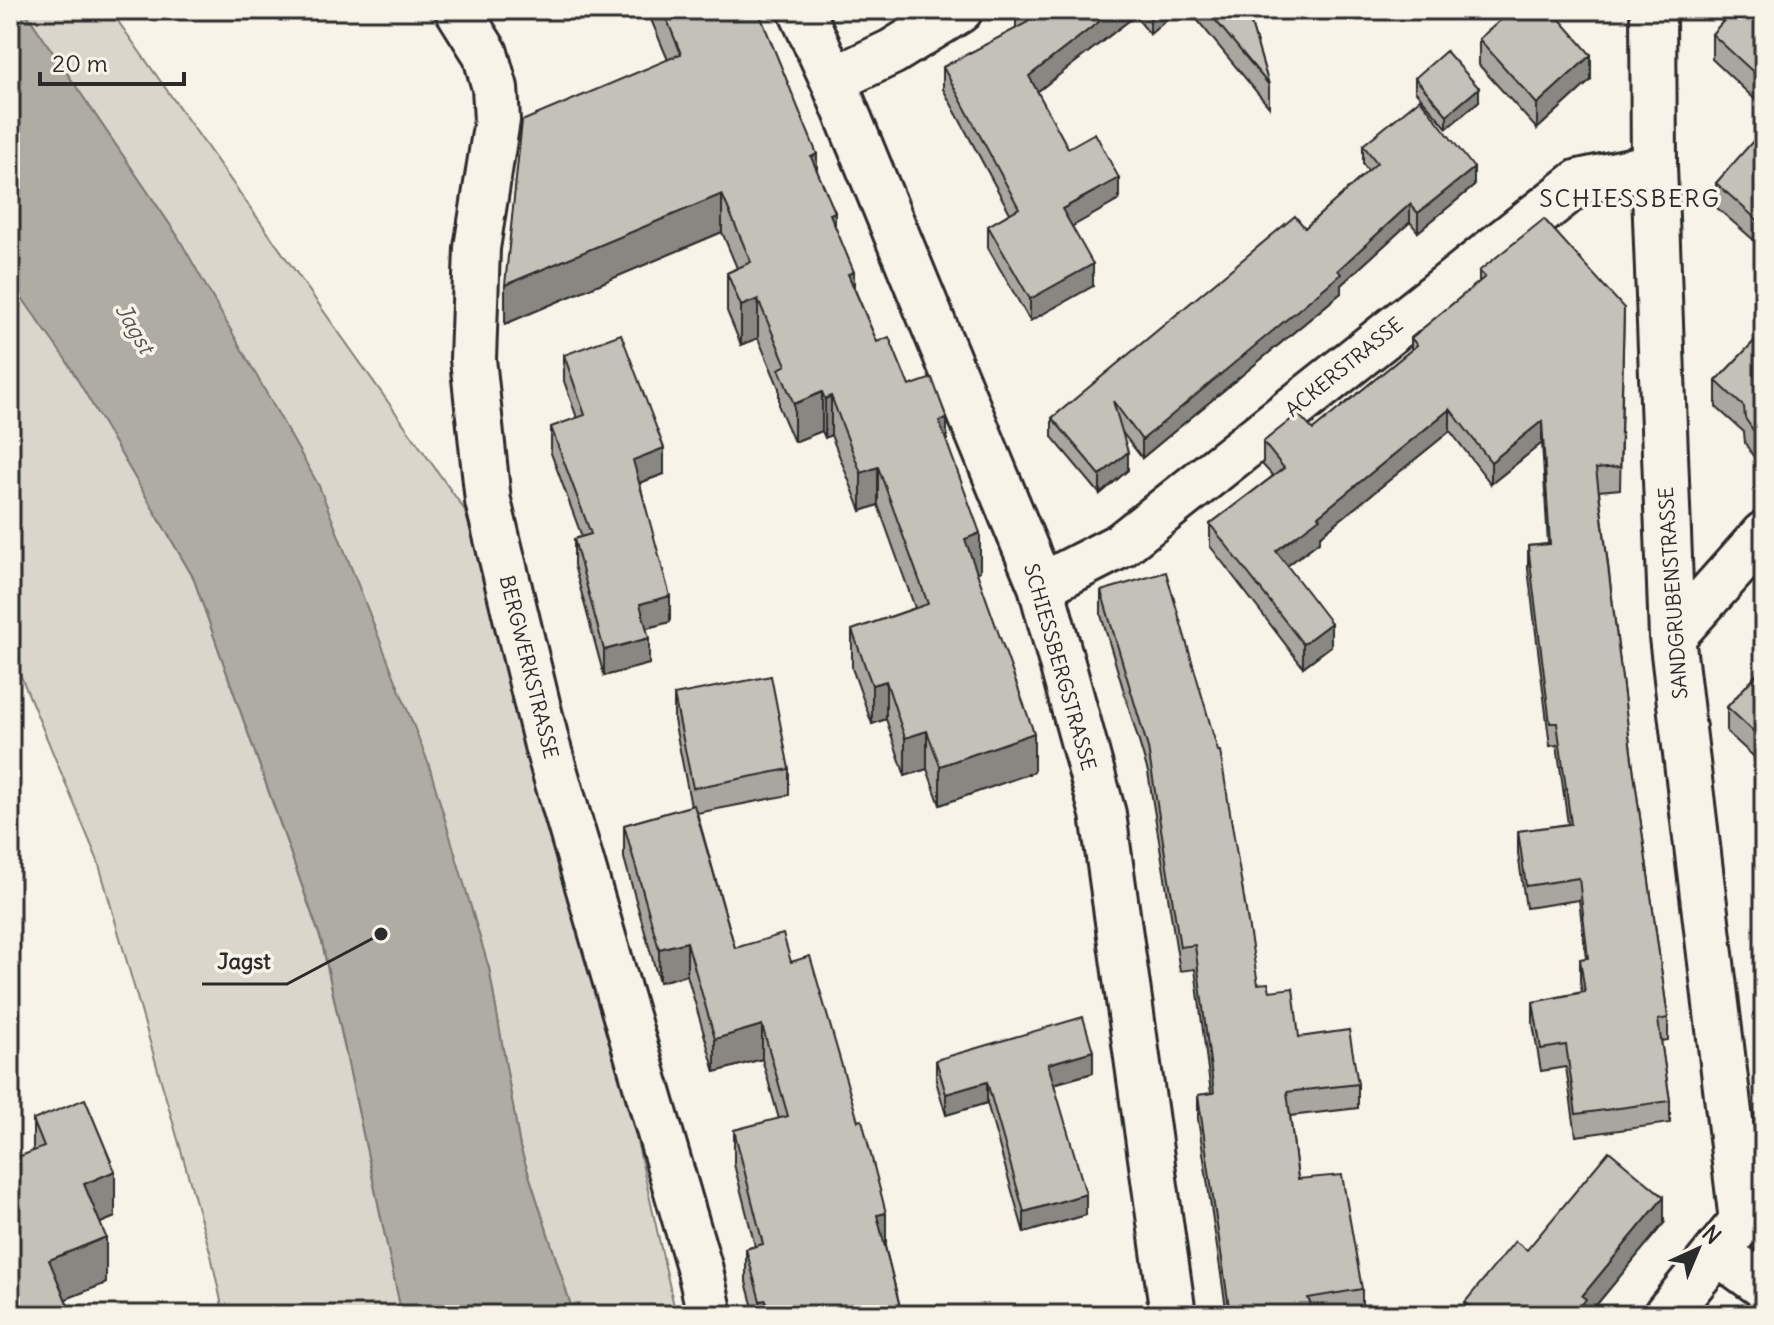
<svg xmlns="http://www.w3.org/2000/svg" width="1774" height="1325" font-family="Delius,sans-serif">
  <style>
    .green { fill: #dad6cc; stroke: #82807c; stroke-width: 2 }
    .water { fill: #afaca4; stroke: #7a7874; stroke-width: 2 }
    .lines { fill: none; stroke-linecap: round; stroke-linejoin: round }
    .street-casing { stroke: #2b2b2b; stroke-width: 50 }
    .street { stroke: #f7f3e8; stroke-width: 44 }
    .wall { fill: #a9a69f; stroke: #2b2b2b; stroke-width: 2 }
    .shaded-wall { fill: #898782; stroke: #2b2b2b; stroke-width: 2 }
    .building { fill: #c4c1b9; stroke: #2b2b2b; stroke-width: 2 }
    .labels { text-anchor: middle; stroke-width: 7; stroke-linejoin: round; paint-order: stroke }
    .street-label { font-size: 20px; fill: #2b2b2b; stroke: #f7f3e8 }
    .water-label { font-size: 22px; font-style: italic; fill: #53524f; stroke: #f7f3e8 }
    .quarter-label { font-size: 24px; letter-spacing: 2px; fill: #2b2b2b; stroke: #f7f3e8 }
    .leader { fill: none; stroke: #2b2b2b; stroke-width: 3 }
    .callout-dot { fill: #2b2b2b; stroke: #f7f3e8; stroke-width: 3 }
    .callout-label { font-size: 22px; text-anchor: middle; font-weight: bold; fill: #2b2b2b; stroke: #f7f3e8; stroke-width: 7; stroke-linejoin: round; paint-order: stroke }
  </style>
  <rect width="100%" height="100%" fill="#f7f3e8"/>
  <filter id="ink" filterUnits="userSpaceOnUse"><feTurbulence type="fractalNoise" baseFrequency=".0125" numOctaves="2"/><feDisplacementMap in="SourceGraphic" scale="16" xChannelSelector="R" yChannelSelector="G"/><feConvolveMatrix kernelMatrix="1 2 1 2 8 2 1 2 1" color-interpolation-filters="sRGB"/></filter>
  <g filter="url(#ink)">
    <!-- green -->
    <path class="green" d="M24 10H110L464 509 518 686 613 1034 676 1315H574L520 1147 489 968 177 235Z
      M10 281 66 359 193 577 322 943 402 1315H224L211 1255 98 861 10 650Z"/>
    <!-- water -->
    <path class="water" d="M10 10H24L177 235 319 486 428 762 489 968 520 1147 574 1315H402L322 942 193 577 66 360 10 281Z"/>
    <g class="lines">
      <!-- street casing -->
      <g class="street-casing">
        <path id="street" d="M458 10 485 53 495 88 497 120 477 248 473 359 488 501 547 745 700 1270 710 1315
          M801 10 833 80 1041 586 1103 814 1173 1315
          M1653 10 1654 166 1672 637 1742 1221
          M833 80 892 52 960 10
          M1041 586 1121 545 1579 182 1654 166
          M1672 637 1764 534
          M1717 1252 1764 1286
          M1666 1315 1760 1199"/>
      </g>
      <!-- street -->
      <use href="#street" class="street"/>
    </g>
    <!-- wall -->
    <path class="wall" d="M647 10H758L817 171 854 288 877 342 909 386 947 442 980 571 977 573 1034 772 940 805 927 769 905 776 886 719 872 724 852 668V630L915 608 878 505 861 511 831 435 825 438 822 431 794 442 779 407V388L758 338 741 345 727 311V273L737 268 722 232 505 324 668 60Z
      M1016 10H1178L1150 34 1135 16 1037 92 1068 148 1119 200 1072 226 1093 286 1030 321 988 248V226L1010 213 943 89V67L1016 29Z
      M1189 10H1247L1269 85V107Z
      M1717 10H1764L1763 107 1712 59V34L1723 22 1717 17Z
      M1479 39 1591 80 1537 129 1479 65Z
      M1415 78 1479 101 1447 128 1415 91Z
      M1764 135V249L1716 207V183Z
      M1363 145 1474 186 1418 232 1410 222 1341 285V293L1142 458 1122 432 1128 470 1100 494 1052 437V418L1305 228 1368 171 1363 164Z
      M1479 271 1624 308 1620 489 1599 491 1631 752 1668 1018V1040L1661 1041 1670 1101V1123L1576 1136 1566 1067 1541 1071 1533 1024V1002L1582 992 1580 981V959L1586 958 1579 900 1526 908 1518 854V831L1568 824 1557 745 1550 746 1528 569V546L1548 544 1542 443 1491 484 1450 431 1320 536V541L1287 566 1331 646 1303 667 1210 546V524L1273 476 1263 465V442L1313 430 1411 350V338L1479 282Z
      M1764 331V460L1753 456 1745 443 1744 432 1716 407V381Z
      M564 355 664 474 640 483 670 622 646 628 649 664 604 676 574 565V539L582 537 551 453V427L577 418 564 381Z
      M1101 591 1258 984 1270 991 1299 1037 1358 1084V1108L1290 1116 1298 1179 1362 1289V1313L1350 1315H1227L1198 1119V1095L1211 1093 1195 969 1180 971 1148 772 1101 615Z
      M1764 666V766L1727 732V707Z
      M674 695 789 769V795L697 813 735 948 791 962 886 1246H885L902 1315H755L746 1282V1249L755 1246 734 1164V1130L779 1119 762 1059 715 1072 687 975 659 982 624 858V825L691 806 674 720Z
      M936 1060 1093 1073 1054 1084 1086 1215 1024 1233 987 1103 946 1115 936 1081Z
      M33 1120 115 1217 100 1223 106 1283 65 1299 10 1315 33 1151Z
      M1664 1223 1588 1315H1465V1302L1527 1250Z"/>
    <!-- shaded-wall -->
    <path class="shaded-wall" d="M1114 10H1135V16L1029 98V76Z
      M1152 10H1178L1150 34V12Z
      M1591 55V80L1537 129V104Z
      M1479 88V101L1447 128V115Z
      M817 154V192L811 157Z
      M1474 168V186L1418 232V213Z
      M1119 178V200L1062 232V209Z
      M722 194V232L505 324V285Z
      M1410 204V222L1341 285V293L1142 458V440L1338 270Z
      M835 212V250L830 214Z
      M1093 264V286L1030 321V299Z
      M854 272V310L848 274Z
      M758 299V338L741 345V306Z
      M822 392V431L794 442V404Z
      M831 396V435L825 438V399Z
      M1450 409V431L1320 536V541L1276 574V551L1318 516Z
      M947 419V457L939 421Z
      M1542 421V443L1491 484V462Z
      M664 448V474L633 485V460Z
      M1128 452V470L1100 494V475Z
      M878 467V505L861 511V473Z
      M980 533V571L965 577V539Z
      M670 596V622L640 630V604Z
      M1331 623V646L1303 667V644Z
      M649 638V664L604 676V650Z
      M886 681V719L872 724V685Z
      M927 731V769L905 776V738Z
      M1034 733V772L940 805V766Z
      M687 942V975L659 982V949Z
      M762 1025V1059L715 1072V1039Z
      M1093 1051V1073L1048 1085V1064Z
      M987 1082V1103L946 1115V1094Z
      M115 1171V1217L84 1230V1184Z
      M1086 1194V1215L1024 1233V1212Z
      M1664 1197V1223L1588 1315H1574L1582 1296Z
      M886 1213V1246L877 1248V1215Z
      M106 1237V1283L49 1306V1260Z
      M766 1300V1315H760V1301Z"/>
    <!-- building -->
    <path class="building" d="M663 10H758L817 154 811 157 835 212 830 214 854 272 848 274 877 342 889 337 909 386 932 378 947 419 939 421 980 533 965 539 1034 733 940 766 927 731 905 738 886 681 872 685 852 630 928 604 878 467 861 473 831 396 825 399 822 392 794 404 779 369 786 365 758 299 741 306 727 273 751 262 722 194 505 285 522 121 681 54Z
      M1019 10H1114L1029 76 1068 148 1095 133 1119 178 1062 209 1093 264 1030 299 988 226 1019 208 943 67 1028 22Z
      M1207 10H1247L1269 85Z
      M1512 10H1552L1591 55 1537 104 1479 39Z
      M1733 10H1764L1763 81 1712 34Z
      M1446 51 1479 88 1447 115 1415 78Z
      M1420 99 1474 168 1418 213 1410 204 1338 270 1341 274 1142 440 1113 401 1128 452 1100 475 1052 418 1295 216 1305 228 1377 163 1363 145Z
      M1761 132 1764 135V226L1716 183Z
      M1544 219 1624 308 1620 467 1596 469 1631 752 1668 1018 1658 1020 1670 1101 1576 1114 1566 1045 1541 1049 1533 1002 1585 992 1580 959 1588 958 1579 878 1526 886 1518 831 1571 824 1557 723H1550L1528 546 1550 544 1542 421 1491 462 1450 409 1318 516 1320 518 1276 551 1331 623 1303 644 1210 524 1284 468 1263 442 1298 414 1313 430 1417 345 1411 338 1485 277 1479 271Z
      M1764 331V435L1753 430 1745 418 1744 407 1716 381Z
      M621 334 664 448 633 460 670 596 640 604 649 638 604 650 574 539 591 534 551 427 585 415 564 355Z
      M1166 572 1218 751H1220L1258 984 1268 983 1270 991 1293 988 1299 1037 1349 1030 1358 1084 1287 1092 1298 1179 1342 1175 1362 1289 1308 1298 1315 1315H1228L1230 1314 1198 1095 1214 1093 1195 945 1180 947 1148 748 1101 591Z
      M1764 666V741L1727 707Z
      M771 676 789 769 693 788 674 695Z
      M694 805 735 948 783 934 791 962 810 956 858 1121 862 1120 886 1213 877 1215 902 1315H770L766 1300 760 1301 746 1249 763 1244 734 1130 788 1116 762 1025 715 1039 687 942 659 949 624 825Z
      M1083 1017 1093 1051 1048 1064 1086 1194 1024 1212 987 1082 946 1094 936 1060Z
      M85 1099 115 1171 84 1184 106 1237 49 1260 72 1315H10V1160L44 1147 33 1120Z
      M1609 1151 1664 1197 1582 1296 1586 1299 1574 1315H1481L1465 1302 1515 1241 1527 1250Z"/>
  </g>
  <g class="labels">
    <!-- street labels -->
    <g class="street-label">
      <text transform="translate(1344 367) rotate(-39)" y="7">ACKERSTRASSE</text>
      <text transform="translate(1673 593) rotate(-94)" y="7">SANDGRUBENSTRASSE</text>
      <text transform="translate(529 667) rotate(76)" y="7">BERGWERKSTRASSE</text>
      <text transform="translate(1060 667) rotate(74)" y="7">SCHIESSBERGSTRASSE</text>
    </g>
    <!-- water labels -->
    <g class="water-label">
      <text transform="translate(135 328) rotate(60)" y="8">Jagst</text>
    </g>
    <!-- quarter labels -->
    <g class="quarter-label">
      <text x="1630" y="207">SCHIESSBERG</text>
    </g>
  </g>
  <!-- callouts -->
  <path class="leader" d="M381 934L287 984H202"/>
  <circle class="callout-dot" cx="381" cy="934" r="8"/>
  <g class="callout-label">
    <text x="244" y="969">Jagst</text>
  </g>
  <!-- margin -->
  <rect width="1774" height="1325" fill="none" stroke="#f7f3e8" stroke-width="40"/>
  <rect x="20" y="20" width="1734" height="1285" fill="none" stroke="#2b2b2b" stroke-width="3" filter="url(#ink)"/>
  <!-- north arrow -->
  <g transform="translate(1698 1249) rotate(44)" stroke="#f7f3e8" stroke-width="6" paint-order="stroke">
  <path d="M0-6L14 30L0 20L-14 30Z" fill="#2b2b2b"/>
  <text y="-12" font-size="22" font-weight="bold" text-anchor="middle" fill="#2b2b2b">N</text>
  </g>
  <!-- scale -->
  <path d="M40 72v12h144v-12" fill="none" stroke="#2b2b2b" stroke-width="4"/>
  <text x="52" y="72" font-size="24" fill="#2b2b2b" stroke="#f7f3e8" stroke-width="6" paint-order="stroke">20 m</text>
</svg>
